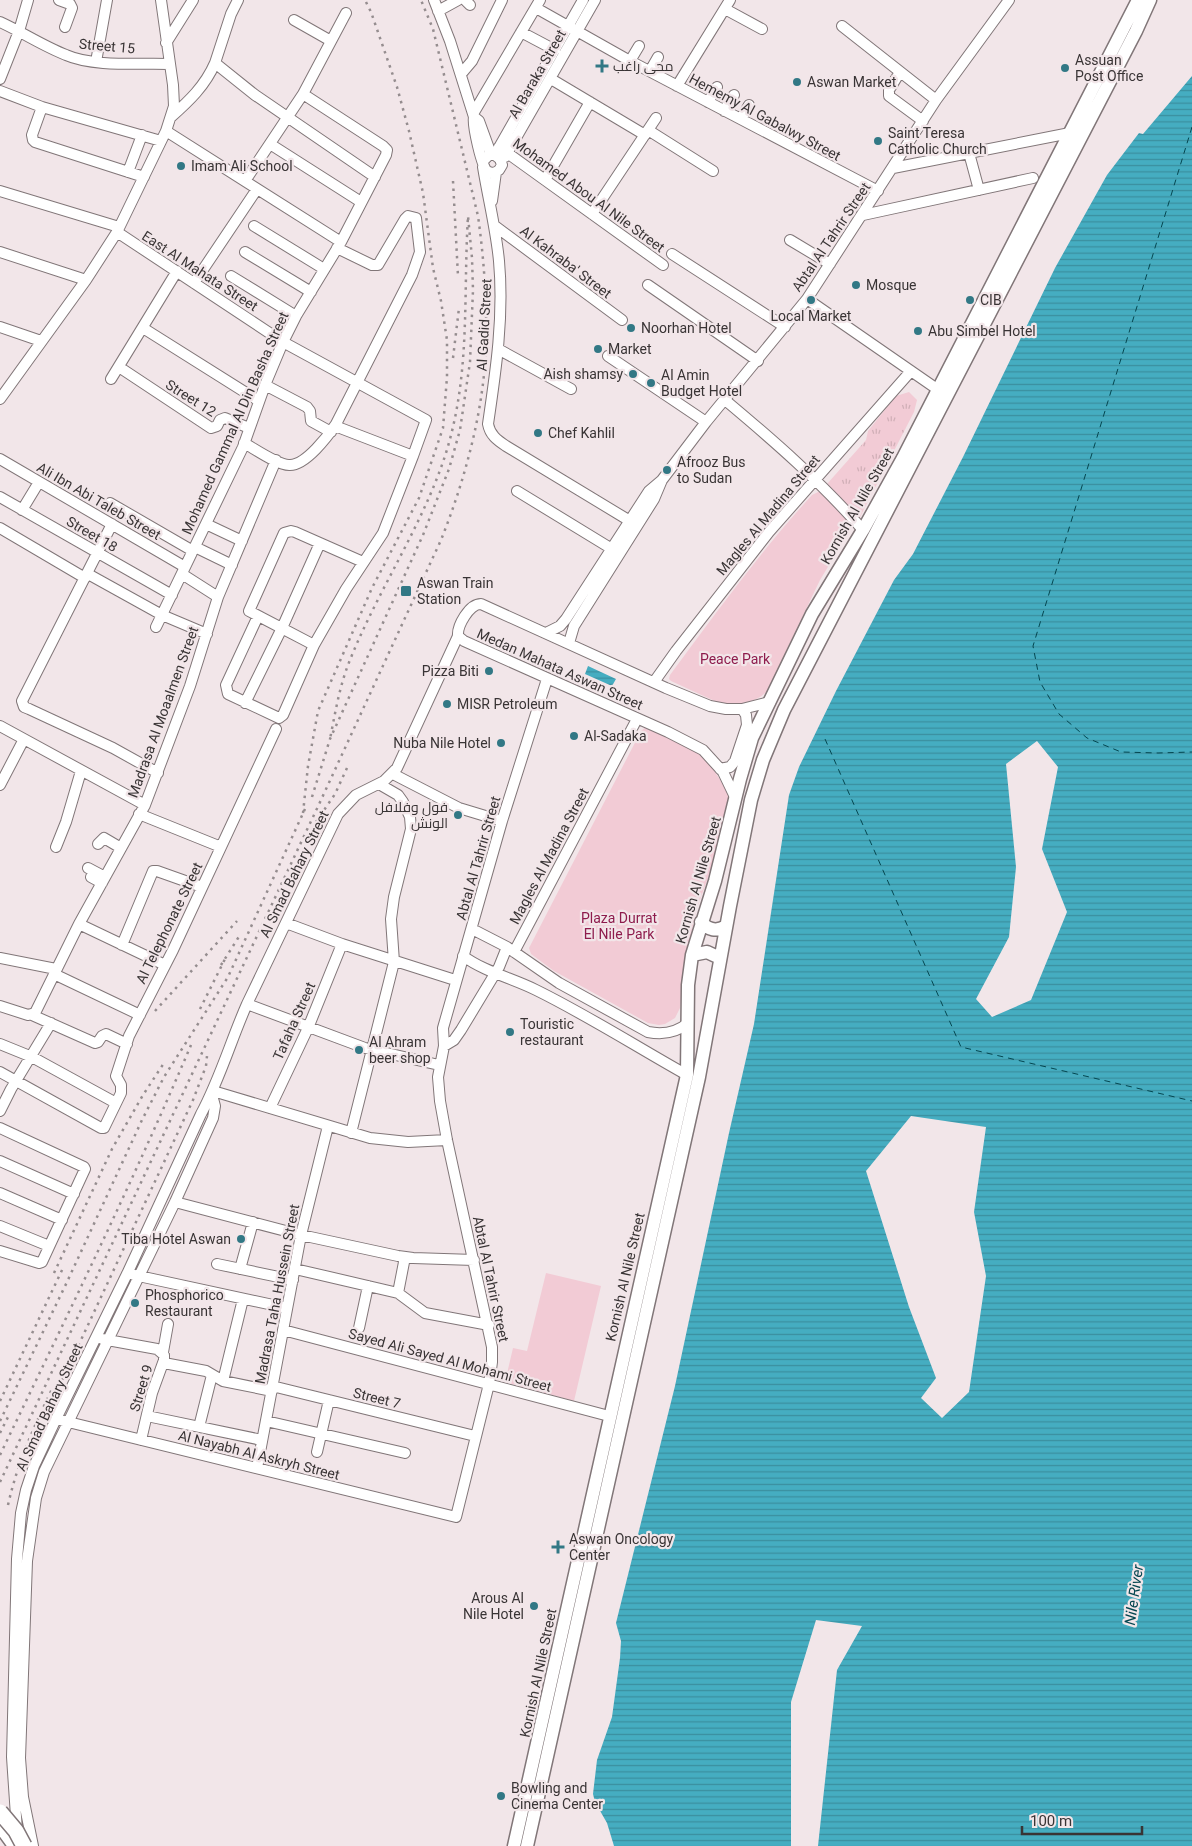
<svg xmlns="http://www.w3.org/2000/svg" width="1192" height="1846" font-family="Roboto,Cairo,sans-serif">
  <style>
    .grass { fill: url(#grass-tufts) }
    .green { fill: #f2cbd5 }
    .water { fill: url(#water-rules); fill-rule: evenodd }
    .lines { fill: none; stroke-linecap: round; stroke-linejoin: round }
    .ferry { stroke: #044650; stroke-width: 1; stroke-dasharray: 6 5; stroke-linecap: butt }
    .minor-casing { stroke: #817678; stroke-width: 12 }
    .major-casing { stroke: #817678; stroke-width: 15 }
    .highway-casing { stroke: #817678; stroke-width: 18 }
    .minor { stroke: #fff; stroke-width: 10 }
    .major { stroke: #fff; stroke-width: 12 }
    .highway { stroke: #fff; stroke-width: 15 }
    .rail { stroke: #958d8f; stroke-width: 2.5; stroke-dasharray: 2.5 5; stroke-linecap: butt }
    .highway-bridge-casing { stroke: #817678; stroke-width: 18; stroke-linecap: butt }
    .highway-bridge { stroke: #fff; stroke-width: 15 }
    .poi-dot { fill: #327885; stroke: #f2e6e9; stroke-width: 2 }
    .labels { text-anchor: middle; stroke-width: 4.5; stroke-linejoin: round; paint-order: stroke }
    .street-label { font-size: 14px; fill: #393435; stroke: #f2e6e9 }
    .poi-label { font-size: 14px; fill: #393435; stroke: #f2e6e9; text-anchor: start }
    .park-label { font-size: 14px; fill: #8e1c4d; stroke: #f2e6e9 }
    .water-label { font-size: 15px; font-style: italic; fill: #044650; stroke: #f2e6e9 }
  </style>
  <defs>
    <pattern id="grass-tufts" width="24" height="20" patternUnits="userSpaceOnUse" patternTransform="scale(1.25)"><rect width="24" height="20" fill="#f2cbd5"/><path d="M3 7l-1-3M5 7V3M7 7l1-3M15 17l-1-3M17 17v-4M19 17l1-3" fill="none" stroke="#d0afb7"/></pattern>
    <pattern id="water-rules" width="6" height="5" patternUnits="userSpaceOnUse" patternTransform="scale(1.25)"><rect width="6" height="5" fill="#45adc1"/><path d="M0 2.5h6" fill="none" stroke="#3b8e9e"/></pattern>
  </defs>
  <rect width="100%" height="100%" fill="#f2e6e9"/>
  <!-- grass -->
  <path class="grass" d="M909 392 917 400 914 412 860 517 827 484 866 440 868 431 896 396Z"/>
  <!-- green -->
  <path class="green" d="M818 492H822C832 502 852 516 849 532L820 580 767 691C757 703 735 706 719 703L671 681 669 679 670 675C716 613 760 552 812 495Z
    M646 727 693 748 708 761 730 795 713 864 697 908 689 942 680 1008 675 1018 665 1024 659 1025 648 1023 554 971 531 954 529 948 641 731Z
    M546 1273 601 1286 574 1401 505 1382 513 1348 527 1351Z"/>
  <!-- water -->
  <path class="water" d="M1192 76V1846H818L837 1670 862 1626 816 1620 791 1702V1846H614L607 1823 595 1802 593 1794 597 1760 612 1717 620 1658 621 1641 616 1623 675 1386 729 1133 754 1024 789 795 799 767 836 691 894 580 913 554 963 457 1055 268 1107 175 1139 133 1143 134ZM1037 741 1058 767 1042 849 1067 912 1031 1000 992 1017 976 999 1009 937 1016 867 1006 764ZM911 1116 986 1127 974 1212 986 1276 969 1392 942 1418 921 1398 936 1378 909 1307 866 1171Z
    M588 666 616 679 612 686 585 674Z"/>
  <g class="lines">
    <!-- ferry -->
    <path class="ferry" d="M1192 127 1033 646 1040 682 1059 714 1087 738 1121 752 1158 753 1192 752
      M825 739 961 1047 1192 1101"/>
    <!-- minor casing -->
    <g class="minor-casing">
      <path id="minor" d="M59 0 70 4 72 8 65 27
        M434 0 450 41 474 117C472 124 482 168 487 171 492 174 495 173 499 170L502 165 500 159 495 155H489L483 161
        M465 0 470 5
        M536 8 630 61 878 191
        M725 9 762 29
        M438 11 458 0
        M294 20 331 41
        M0 22C22 32 43 46 66 55 93 67 139 63 169 64
        M842 26 936 100
        M521 32 555 50
        M166 43 193 0
        M630 61 639 46
        M96 62 107 0
        M215 63 231 14 238 0
        M650 71 658 57
        M900 72 889 90V96L923 121
        M461 74 472 61 502 0
        M0 79 19 31 28 0
        M551 79 645 135
        M677 86 730 0
        M0 91 42 107 161 141
        M708 102 717 87
        M42 107 32 135 33 140 35 142 144 177
        M724 111 734 95
        M473 114 540 0
        M171 117C189 101 205 86 215 63L255 95 375 177
        M474 117 479 121 491 154
        M741 119 749 105
        M648 130 713 171
        M166 131 341 242
        M270 144 361 202
        M499 147 663 265
        M497 151 583 0
        M969 153 979 190
        M505 157 595 0
        M483 167C488 198 496 229 499 261 504 316 496 370 488 424 490 435 497 440 506 446L630 521
        M893 168 1070 133
        M128 172 142 135
        M545 180 590 102
        M245 181 303 94 346 13
        M0 191 119 227
        M492 201 496 172
        M592 214 656 118
        M863 215 1033 178
        M254 226 324 269
        M495 226 622 320
        M117 232 283 342 426 420 413 456
        M790 240 830 264
        M0 252 86 280
        M245 252 311 292
        M672 254 785 327
        M231 276 296 316
        M194 283 257 189
        M648 285 758 361
        M807 299 937 389
        M0 327 41 341
        M143 328 259 401
        M498 349 571 389
        M608 356 706 422
        M119 367 211 428 217 426 220 420 225 418 249 428
        M111 379 177 271
        M265 385 307 407 310 411 311 421 331 432
        M0 399 86 280 117 232 166 131 174 106 173 85 161 0
        M725 400C774 441 821 482 863 530
        M244 443C255 449 279 466 290 465 306 465 328 436 336 424L412 275 420 252 416 218 408 216 405 219 378 265H372L337 248
        M0 459 185 567
        M517 491 612 549
        M0 497 172 595
        M110 503 193 551
        M22 510 39 482
        M112 524 22 701 24 707 29 709 113 748 158 773
        M206 524 242 541
        M0 528 85 578
        M195 547 232 565
        M88 574 162 615 207 634
        M182 574 218 597
        M258 616 226 685 228 694 279 718 283 715 314 645 346 589 383 533 413 456 335 426
        M156 627 243 447 265 385 283 342 296 316 341 242 386 155 387 150 383 146 303 94
        M546 633 560 626 566 619 649 491 662 480
        M569 643 574 626 654 499 662 480 706 422 807 299 936 100 1009 0
        M314 645 249 611 284 533 291 531 295 532 363 562
        M654 682 676 651 769 532 911 371
        M245 703 282 628 320 543
        M0 726 145 805
        M720 769 730 767 735 761 747 725 746 715 742 709
        M393 774 459 808 502 821
        M0 785 24 739
        M735 797 723 772 703 750 668 732 464 641 458 636C457 626 469 604 481 604L666 688 710 706 726 709H742L770 702
        M139 814 221 847
        M98 844 104 838 121 848
        M56 847 66 822 81 771
        M88 868 105 877
        M91 877 102 883
        M286 923 342 944 455 980
        M79 924 165 965
        M472 929 507 947 559 983 648 1032C663 1035 676 1033 688 1023
        M122 945 153 871H157L202 887
        M514 952 637 719
        M463 956C485 972 512 978 536 990 587 1015 637 1047 687 1075
        M0 958 56 969
        M54 974 140 1015
        M247 1004 365 1048 439 1065
        M0 1006 28 1015 35 1013 79 924 145 805 190 686 218 597 276 460
        M32 1015 95 1043 98 1042 102 1036 106 1034 127 1044
        M0 1044 32 1057 116 1103
        M444 1046 454 1040 461 1030 499 967 507 947
        M0 1072 101 1128H104L121 1093V1085L116 1076 129 1036 173 950 276 729
        M213 1091 370 1138 408 1142 447 1140
        M270 1108 308 1028 342 944
        M0 1111 11 1089 51 1023
        M0 1128 84 1167 85 1169 42 1262 39 1263 0 1251
        M351 1133 394 962 391 919 394 897 411 829 410 817 403 802 398 795 379 784
        M0 1161 74 1194
        M0 1193 62 1220
        M175 1202 301 1235 398 1256 413 1258 474 1260
        M0 1226 49 1246
        M217 1264 293 1280
        M240 1269 253 1222
        M295 1269 398 1293 425 1313 489 1325
        M134 1275 287 1308
        M398 1293 405 1257
        M359 1328 368 1286
        M283 1330 609 1416
        M102 1339 157 1349 164 1355V1360L152 1393 141 1440
        M163 1352 168 1324
        M164 1363 206 1371 223 1381 272 1391
        M223 1381 243 1299
        M272 1386 475 1436
        M147 1416 262 1440
        M56 1419 456 1517 489 1384 492 1362V1347L447 1140 440 1101 438 1077 444 1046 443 1028 502 821 547 679
        M266 1421 405 1453
        M199 1427 212 1375
        M317 1452 329 1400
        M257 1468 301 1235 328 1126
        M17 1831 12 1757 17 1559 21 1513 26 1490 34 1466 56 1419 127 1274 201 1114C220 1079 231 1040 247 1004L338 814 356 795 384 781 397 768 458 636
        M33 1846 23 1797 20 1758 27 1561 36 1498 44 1472 175 1202 213 1118 215 1106 212 1095"/>
    </g>
    <!-- major casing -->
    <g class="major-casing">
      <path id="major" d="M701 922C708 930 717 932 726 926
        M692 955 707 952 720 958
        M514 1846 687 1075 688 985 692 955 715 881 740 779 752 738 812 614 863 530 903 458 1138 0
        M527 1846 699 1077 730 906 751 800 763 760 784 710 1136 31 1150 0"/>
    </g>
    <!-- highway casing -->
    <g class="highway-casing">
      <path id="highway" d="M0 1824 16 1846"/>
    </g>
    <!-- minor -->
    <use href="#minor" class="minor"/>
    <!-- major -->
    <use href="#major" class="major"/>
    <!-- highway -->
    <use href="#highway" class="highway"/>
    <!-- rail -->
    <path class="rail" d="M453 181 458 276
      M453 358 459 308
      M312 797 330 739 423 535 449 469 460 430 470 362 473 290 472 258 468 216C463 299 471 375 445 456 421 529 376 593 348 665 339 689 335 714 330 739
      M303 813 308 766 318 711 372 588 419 498 443 428 447 377V340L441 301 433 268 423 193 409 131 397 87 371 12 365 0
      M316 822 335 794 347 768
      M221 965 240 935
      M200 1009 225 959
      M155 1011 237 921
      M54 1273 112 1149 143 1095 164 1063
      M53 1400 193 1100 206 1066 207 1056
      M0 1401 63 1268
      M0 1421 67 1282 142 1120 164 1077 228 977 305 809
      M0 1433 9 1415
      M0 1455C65 1320 132 1184 191 1045
      M0 1482 321 800 441 540C465 480 484 410 486 345 487 302 484 259 478 216L433 29 421 0
      M8 1505C18 1461 33 1429 52 1389"/>
    <!-- highway-bridge casing -->
    <g class="highway-bridge-casing">
      <path id="highway-bridge" d="M0 1812 16 1831 24 1846"/>
    </g>
    <!-- highway-bridge -->
    <use href="#highway-bridge" class="highway-bridge"/>
  </g>
  <!-- markers -->
  <g class="poi-dot">
    <path d="M599.5 58.5h5v5h5v5h-5v5h-5v-5h-5v-5h5z"/>
    <circle cx="1065" cy="68" r="5"/>
    <circle cx="797" cy="82" r="5"/>
    <circle cx="878" cy="141" r="5"/>
    <circle cx="181" cy="166" r="5"/>
    <circle cx="856" cy="285" r="5"/>
    <circle cx="811" cy="300" r="5"/>
    <circle cx="970" cy="300" r="5"/>
    <circle cx="631" cy="328" r="5"/>
    <circle cx="918" cy="331" r="5"/>
    <circle cx="598" cy="349" r="5"/>
    <circle cx="633" cy="374" r="5"/>
    <circle cx="651" cy="383" r="5"/>
    <circle cx="538" cy="433" r="5"/>
    <circle cx="667" cy="470" r="5"/>
    <rect x="400" y="585" width="12" height="12" rx="2.5"/>
    <circle cx="489" cy="671" r="5"/>
    <circle cx="447" cy="704" r="5"/>
    <circle cx="574" cy="736" r="5"/>
    <circle cx="501" cy="743" r="5"/>
    <circle cx="458" cy="815" r="5"/>
    <circle cx="510" cy="1032" r="5"/>
    <circle cx="359" cy="1050" r="5"/>
    <circle cx="241" cy="1239" r="5"/>
    <circle cx="135" cy="1303" r="5"/>
    <path d="M555.5 1539.5h5v5h5v5h-5v5h-5v-5h-5v-5h5z"/>
    <circle cx="534" cy="1606" r="5"/>
    <circle cx="501" cy="1796" r="5"/>
  </g>
  <g class="labels">
    <!-- street labels -->
    <g class="street-label">
      <text transform="translate(107 46) rotate(5)" y="5">Street 15</text>
      <text transform="translate(537 74) rotate(-60)" y="5">Al Baraka Street</text>
      <text transform="translate(765 117) rotate(28)" y="5">Hememy Al Gabalwy Street</text>
      <text transform="translate(589 195) rotate(36)" y="5">Mohamed Abou Al Nile Street</text>
      <text transform="translate(831 237) rotate(-56)" y="5">Abtal Al Tahrir Street</text>
      <text transform="translate(566 262) rotate(37)" y="5">Al Kahraba' Street</text>
      <text transform="translate(200 271) rotate(33)" y="5">East Al Mahata Street</text>
      <text transform="translate(484 325) rotate(-87)" y="5">Al Gadid Street</text>
      <text transform="translate(191 398) rotate(32)" y="5">Street 12</text>
      <text transform="translate(235 423) rotate(-66)" y="5">Mohamed Gammal Al Din Basha Street</text>
      <text transform="translate(99 501) rotate(30)" y="5">Ali Ibn Abi Taleb Street</text>
      <text transform="translate(857 506) rotate(-60)" y="5">Kornish Al Nile Street</text>
      <text transform="translate(768 515) rotate(-50)" y="5">Magles Al Madina Street</text>
      <text transform="translate(92 534) rotate(30)" y="5">Street 18</text>
      <text transform="translate(560 669) rotate(24)" y="5">Medan Mahata Aswan Street</text>
      <text transform="translate(163 712) rotate(-70)" y="5">Madrasa Al Moaalmen Street</text>
      <text transform="translate(549 856) rotate(-62)" y="5">Magles Al Madina Street</text>
      <text transform="translate(478 858) rotate(-74)" y="5">Abtal Al Tahrir Street</text>
      <text transform="translate(294 874) rotate(-64)" y="5">Al Smad Bahary Street</text>
      <text transform="translate(698 880) rotate(-74)" y="5">Kornish Al Nile Street</text>
      <text transform="translate(169 923) rotate(-64)" y="5">Al Telephonate Street</text>
      <text transform="translate(294 1021) rotate(-66)" y="5">Tafaha Street</text>
      <text transform="translate(625 1277) rotate(-77)" y="5">Kornish Al Nile Street</text>
      <text transform="translate(491 1279) rotate(78)" y="5">Abtal Al Tahrir Street</text>
      <text transform="translate(277 1294) rotate(-79)" y="5">Madrasa Taha Hussein Street</text>
      <text transform="translate(450 1360) rotate(15)" y="5">Sayed Ali Sayed Al Mohami Street</text>
      <text transform="translate(141 1388) rotate(-73)" y="5">Street 9</text>
      <text transform="translate(377 1398) rotate(14)" y="5">Street 7</text>
      <text transform="translate(49 1407) rotate(-65)" y="5">Al Smad Bahary Street</text>
      <text transform="translate(259 1455) rotate(14)" y="5">Al Nayabh Al Askryh Street</text>
      <text transform="translate(538 1673) rotate(-78)" y="5">Kornish Al Nile Street</text>
    </g>
    <!-- poi labels -->
    <g class="poi-label">
      <text x="1075" y="65">Assuan<tspan x="1075" dy="16">Post Office</tspan></text>
      <text x="613" y="71">محى راغب</text>
      <text x="807" y="87">Aswan Market</text>
      <text x="888" y="138">Saint Teresa<tspan x="888" dy="16">Catholic Church</tspan></text>
      <text x="191" y="171">Imam Ali School</text>
      <text x="866" y="290">Mosque</text>
      <text x="980" y="305">CIB</text>
      <text x="811" y="321" text-anchor="middle">Local Market</text>
      <text x="641" y="333">Noorhan Hotel</text>
      <text x="928" y="336">Abu Simbel Hotel</text>
      <text x="608" y="354">Market</text>
      <text x="623" y="379" text-anchor="end">Aish shamsy</text>
      <text x="661" y="380">Al Amin<tspan x="661" dy="16">Budget Hotel</tspan></text>
      <text x="548" y="438">Chef Kahlil</text>
      <text x="677" y="467">Afrooz Bus<tspan x="677" dy="16">to Sudan</tspan></text>
      <text x="417" y="588">Aswan Train<tspan x="417" dy="16">Station</tspan></text>
      <text x="479" y="676" text-anchor="end">Pizza Biti</text>
      <text x="457" y="709">MISR Petroleum</text>
      <text x="584" y="741">Al-Sadaka</text>
      <text x="491" y="748" text-anchor="end">Nuba Nile Hotel</text>
      <text x="448" y="812" text-anchor="end">فول وفلافل<tspan x="448" dy="16">الونش</tspan></text>
      <text x="520" y="1029">Touristic<tspan x="520" dy="16">restaurant</tspan></text>
      <text x="369" y="1047">Al Ahram<tspan x="369" dy="16">beer shop</tspan></text>
      <text x="231" y="1244" text-anchor="end">Tiba Hotel Aswan</text>
      <text x="145" y="1300">Phosphorico<tspan x="145" dy="16">Restaurant</tspan></text>
      <text x="569" y="1544">Aswan Oncology<tspan x="569" dy="16">Center</tspan></text>
      <text x="524" y="1603" text-anchor="end">Arous Al<tspan x="524" dy="16">Nile Hotel</tspan></text>
      <text x="511" y="1793">Bowling and<tspan x="511" dy="16">Cinema Center</tspan></text>
    </g>
    <!-- park labels -->
    <g class="park-label">
      <text x="735" y="664">Peace Park</text>
      <text x="619" y="923">Plaza Durrat<tspan x="619" dy="16">El Nile Park</tspan></text>
    </g>
    <!-- water labels -->
    <g class="water-label">
      <text transform="translate(1134 1595) rotate(-82)" y="5">Nile River</text>
    </g>
  </g>
  <!-- scale -->
  <path d="M1022 1826v8h120v-8" fill="none" stroke="#393435" stroke-width="2.5"/>
  <text x="1030" y="1826" font-size="15" fill="#393435" stroke="#f2e6e9" stroke-width="4" paint-order="stroke">100 m</text>
</svg>
